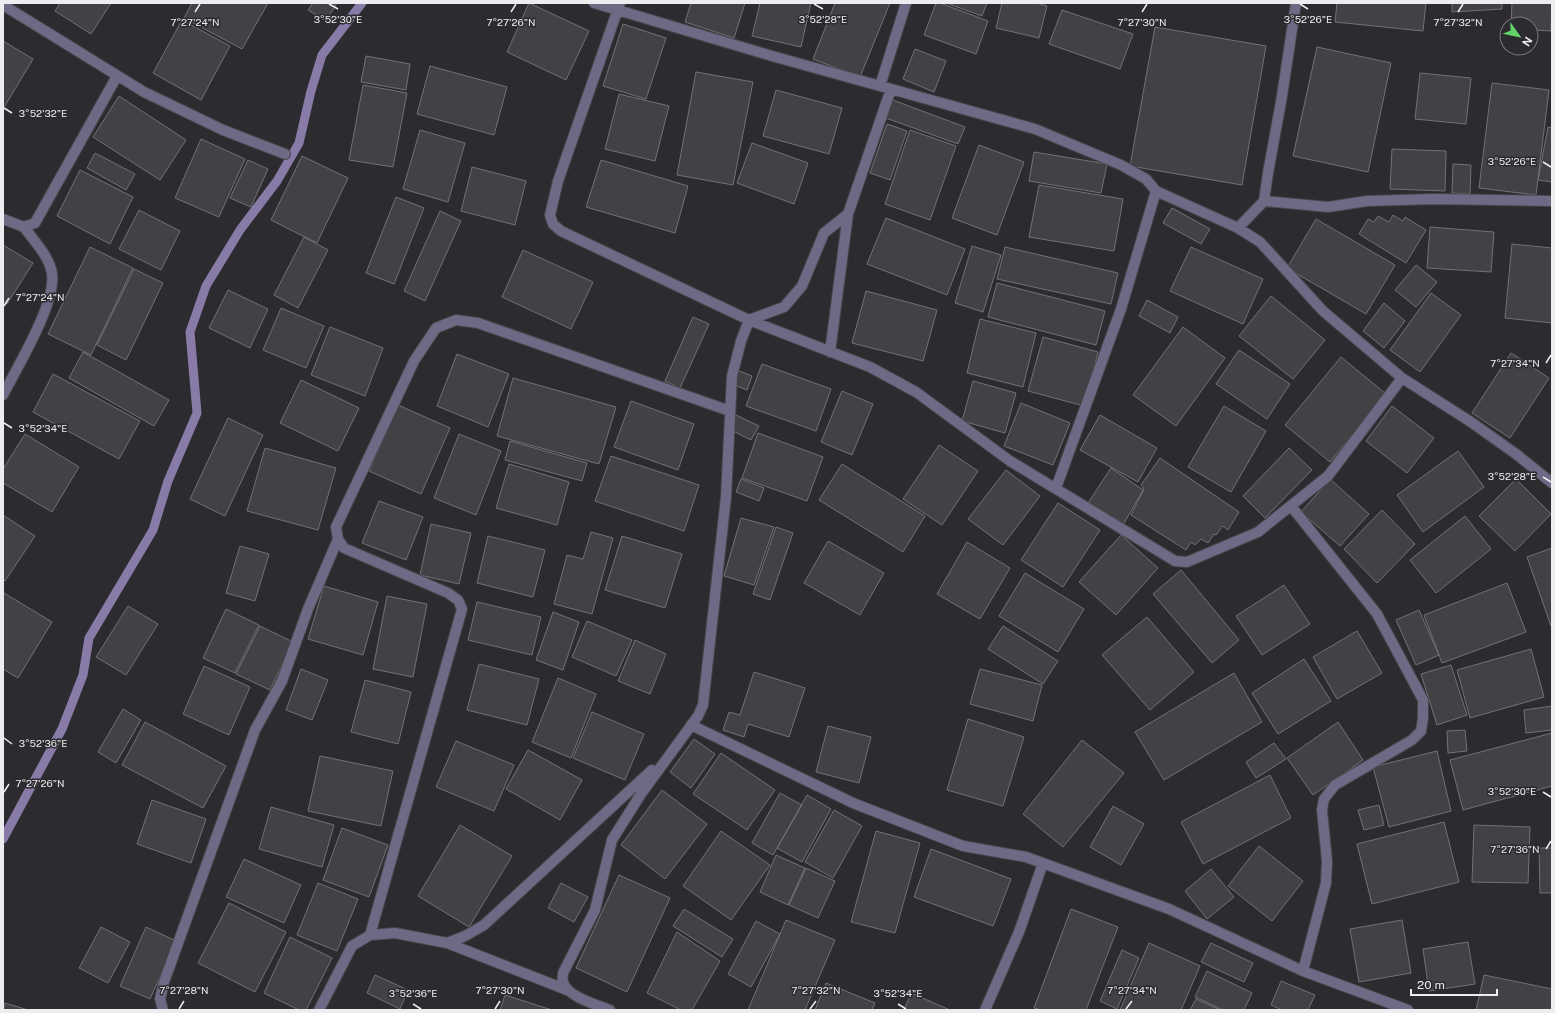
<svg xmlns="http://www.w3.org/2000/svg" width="1555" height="1013" font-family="'Public Sans',sans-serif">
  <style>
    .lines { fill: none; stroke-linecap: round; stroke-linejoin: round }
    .stream { stroke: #887ba8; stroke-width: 9 }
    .building { fill: #424145; stroke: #727176 }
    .street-casing { stroke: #47464a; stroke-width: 12 }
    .street { stroke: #6f6986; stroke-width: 10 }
    .ticks { fill: none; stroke: #edecef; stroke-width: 1.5 }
    .ticks-label { font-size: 10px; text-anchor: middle; fill: #edecef; stroke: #2c2b2f; stroke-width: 3; stroke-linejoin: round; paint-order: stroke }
  </style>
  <rect width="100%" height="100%" fill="#2c2b2f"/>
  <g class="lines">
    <!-- stream -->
    <path class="stream" d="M3 839 62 729 83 675 89 638 153 530 168 481 197 413 190 332 206 286 240 230 277 181 299 143 311 91 322 55 362 3"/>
  </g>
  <!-- building -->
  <path class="building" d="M60 3H111L91 34 55 11Z
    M192 3H268L242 49 184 18Z
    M313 3H337L326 21 308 10Z
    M529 3 589 31 566 80 507 52Z
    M691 3H745L734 38 685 22Z
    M760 3H811L801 47 752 36Z
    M835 3H890L860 77 813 59Z
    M936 3H940L988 21 976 54 924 35Z
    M946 3H987L982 16Z
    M1002 3H1037L1047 6 1039 38 996 28Z
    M1337 3H1426L1423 31 1335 22Z
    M1452 3H1502V9L1452 12Z
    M1512 3H1552L1551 31 1531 30V24H1511Z
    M1062 10 1133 34 1120 69 1049 44Z
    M182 20 230 46 201 100 153 73Z
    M623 24 666 38 646 99 603 86Z
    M1155 27 1266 46 1242 185 1130 166Z
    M3 41 33 59 3 109Z
    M1317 47 1391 63 1368 172 1293 156Z
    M915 49 946 61 934 92 903 79Z
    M366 56 410 64 406 90 361 82Z
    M430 66 507 87 494 135 417 114Z
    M696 72 753 82 733 185 677 175Z
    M1420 73 1471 78 1466 124 1415 119Z
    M1492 83 1549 90 1536 195 1479 188Z
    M363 85 407 93 393 167 349 160Z
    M776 90 842 108 829 154 763 136Z
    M619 94 669 106 655 161 605 149Z
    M119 96 186 140 160 180 93 137Z
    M890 99 965 127 958 144 883 117Z
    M887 124 907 131 890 180 870 173Z
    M1548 127 1552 128V182L1538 180Z
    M420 130 465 143 448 202 403 189Z
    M910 130 956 146 930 220 885 204Z
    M201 139 245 159 219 217 175 198Z
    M752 143 808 163 794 204 737 183Z
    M979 145 1024 162 997 235 952 218Z
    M1392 149 1446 151 1445 191 1390 189Z
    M1034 152 1107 164 1101 193 1029 181Z
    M95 153 135 174 126 190 87 168Z
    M302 156 348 178 317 243 271 220Z
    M248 160 268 169 251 207 230 198Z
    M601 160 688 186 675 233 586 207Z
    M1453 164 1471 165 1470 194 1452 193Z
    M472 167 526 181 515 225 461 211Z
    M80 170 133 197 110 244 57 216Z
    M1039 185 1123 199 1114 251 1029 237Z
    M396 197 424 208 394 284 366 273Z
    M1172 208 1210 229 1201 244 1163 223Z
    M139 210 180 231 161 270 119 249Z
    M440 211 461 221 425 301 404 291Z
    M1393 215 1403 221 1405 217 1426 230 1406 263 1359 234 1368 219 1374 222 1378 216 1389 222Z
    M886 218 965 249 947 295 867 264Z
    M1316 219 1395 265 1366 314 1287 268Z
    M1430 227 1494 232 1491 272 1427 268Z
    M304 237 328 250 298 308 274 295Z
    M1512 244 1552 248V323L1505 318Z
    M3 245 33 263 7 304 3 301Z
    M972 246 1001 255 983 312 955 303Z
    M90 247 133 268 91 355 48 334Z
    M1005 247 1118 273 1111 304 997 279Z
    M1191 247 1263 279 1243 324 1170 291Z
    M523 250 593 282 571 329 502 297Z
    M1416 265 1437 282 1416 307 1395 290Z
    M134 269 163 283 126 360 97 345Z
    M997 283 1105 311 1096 345 988 317Z
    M228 290 268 309 250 348 209 328Z
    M866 291 937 310 923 361 852 343Z
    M1431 293 1461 315 1420 372 1390 350Z
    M1271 296 1325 340 1293 379 1239 336Z
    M1147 300 1178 317 1170 333 1139 316Z
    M1384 303 1405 321 1384 348 1363 331Z
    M281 308 324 326 306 368 263 350Z
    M693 317 709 324 680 388 665 381Z
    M980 319 1036 333 1023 387 967 373Z
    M330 327 383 348 365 396 311 375Z
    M1183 327 1225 358 1176 426 1133 395Z
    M1043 337 1098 352 1084 406 1028 391Z
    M1239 350 1290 384 1267 419 1216 384Z
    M83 352 169 400 154 426 69 378Z
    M1511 353 1549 378 1510 438 1472 413Z
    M457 354 509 374 488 427 437 406Z
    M1341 357 1386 394 1330 462 1285 425Z
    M762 364 831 389 816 431 746 406Z
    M737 370 752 376 747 390 732 384Z
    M53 374 140 421 119 459 33 412Z
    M513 378 616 407 599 464 497 436Z
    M301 380 359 408 338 451 280 423Z
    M973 381 1016 393 1005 433 962 421Z
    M842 391 873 404 852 455 821 442Z
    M631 401 694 424 678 470 614 447Z
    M1021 403 1070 423 1053 465 1004 446Z
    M398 405 450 428 421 494 369 471Z
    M1224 406 1266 431 1231 492 1188 467Z
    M1392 406 1434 438 1407 473 1366 441Z
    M736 415 759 426 751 440 729 429Z
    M1100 415 1157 448 1138 482 1080 450Z
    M228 418 263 435 225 516 190 499Z
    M758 433 823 457 807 501 742 478Z
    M25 434 79 467 52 512 3 483V469Z
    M459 434 501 451 476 515 434 498Z
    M510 441 587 463 582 481 505 460Z
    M939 445 978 471 942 525 903 499Z
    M265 448 336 468 318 530 247 511Z
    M1289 448 1312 470 1265 518 1243 496Z
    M1458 451 1484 487 1423 532 1397 495Z
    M611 456 699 485 684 531 595 501Z
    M1160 458 1239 512 1228 530 1223 526 1216 535 1214 534 1208 543 1201 539 1195 545 1191 542 1186 550 1131 515 1144 489 1141 485Z
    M509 464 569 482 557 525 496 508Z
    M842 464 925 516 903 552 819 500Z
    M1111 468 1143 490 1123 525 1088 503Z
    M1006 470 1040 496 1003 545 968 519Z
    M741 479 764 488 759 501 736 492Z
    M1330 479 1369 514 1340 546 1301 512Z
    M1516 479 1551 514 1515 551 1479 516Z
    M379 501 423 517 406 560 362 543Z
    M1058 503 1100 530 1063 587 1021 560Z
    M1382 510 1415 544 1377 583 1344 549Z
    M3 515 35 536 5 581 3 579Z
    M1465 516 1491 549 1436 593 1410 560Z
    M741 518 774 527 754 585 724 576Z
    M431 524 471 533 459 584 420 575Z
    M776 527 793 533 770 600 753 594Z
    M591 532 613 538 592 614 554 604 567 555 583 559Z
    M1121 535 1158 568 1116 615 1079 582Z
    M488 536 545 550 533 597 477 583Z
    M622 536 682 554 665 608 605 590Z
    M828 541 884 573 860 615 804 583Z
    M967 542 1010 568 980 619 937 594Z
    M240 546 269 554 255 601 226 593Z
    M1552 548V626H1551L1527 557Z
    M1181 570 1239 640 1212 663 1153 594Z
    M1025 573 1084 609 1058 652 999 616Z
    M1507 583 1526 632 1442 663 1424 615Z
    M1284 585 1310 624 1262 655 1236 616Z
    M324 586 378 602 363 655 308 639Z
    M4 593 52 622 18 678 3 669V595Z
    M387 596 427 604 413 677 373 669Z
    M477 602 541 617 532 655 468 640Z
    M128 606 158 624 126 675 96 657Z
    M226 609 259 625 235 673 203 658Z
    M1419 610 1439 655 1416 665 1396 620Z
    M553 612 579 622 563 670 536 660Z
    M1147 617 1194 672 1150 710 1102 655Z
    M587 621 632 640 616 676 572 657Z
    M260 626 293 642 270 690 236 674Z
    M1003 626 1058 661 1043 684 988 649Z
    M1357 631 1382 673 1337 699 1313 657Z
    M635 640 666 654 650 694 618 681Z
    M1531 649 1544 697 1470 718 1457 670Z
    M1304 659 1331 701 1278 734 1252 693Z
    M479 664 539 679 527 725 467 710Z
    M1451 665 1467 715 1437 725 1421 674Z
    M204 666 250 687 229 735 183 714Z
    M301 669 328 680 312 720 286 710Z
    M980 669 1042 685 1033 721 970 704Z
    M754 672 805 688 789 737 748 724 744 737 723 730 729 712 740 715Z
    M1234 673 1262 722 1164 780 1135 732Z
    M558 678 596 694 571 758 532 742Z
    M365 680 411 692 398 744 351 732Z
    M1552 706V730L1526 733 1524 710Z
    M123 709 141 720 116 763 98 752Z
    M592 712 644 734 625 780 573 758Z
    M968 719 1024 737 1003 806 947 790Z
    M145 722 226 766 203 808 122 765Z
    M1338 722 1363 760 1313 795 1287 758Z
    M828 726 871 737 859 783 816 772Z
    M1465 730 1467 751 1448 753 1447 731Z
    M1552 733V786L1463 810 1450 760Z
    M694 739 715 754 691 788 670 772Z
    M1082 740 1124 773 1063 847 1023 814Z
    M456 741 514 765 494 811 436 787Z
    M1274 743 1286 759 1256 778 1246 762Z
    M528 750 582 780 560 820 506 789Z
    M1437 751 1451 811 1389 827 1373 767Z
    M721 753 775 790 747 830 693 794Z
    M320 756 393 771 381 826 308 811Z
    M1270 775 1291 818 1203 864 1181 822Z
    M662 790 707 824 665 879 621 845Z
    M780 793 802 805 773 855 752 843Z
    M807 795 831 809 802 862 777 848Z
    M152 800 206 819 191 863 137 844Z
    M1379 805 1384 825 1364 830 1358 810Z
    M1113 806 1144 824 1121 865 1090 847Z
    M271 807 334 825 322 867 259 849Z
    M834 810 862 826 833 878 805 862Z
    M1444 822 1459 882 1372 904 1357 844Z
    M460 825 512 856 469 927 418 896Z
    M1474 825 1530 827 1528 883 1472 882Z
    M342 828 388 845 369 897 323 880Z
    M721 831 770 865 731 920 683 886Z
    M876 831 920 843 895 933 851 922Z
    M1259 846 1303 881 1272 921 1228 886Z
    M1539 848H1552V893H1540Z
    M931 849 1011 879 993 926 914 897Z
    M776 855 805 868 788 905 760 892Z
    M244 859 301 885 284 923 226 897Z
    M806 868 835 881 818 918 789 905Z
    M1211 869 1234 897 1207 919 1185 891Z
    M619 875 670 898 627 992 576 968Z
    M318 883 358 899 337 951 297 935Z
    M561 883 588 897 574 922 548 908Z
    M229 903 286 932 255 992 198 963Z
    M684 909 733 939 722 957 673 926Z
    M1071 909 1118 927 1086 1010H1041L1034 1008Z
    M786 920 835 940 805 1010H748Z
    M1402 920 1411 973 1359 982 1350 929Z
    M756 921 780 934 751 987 728 974Z
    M101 927 130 942 108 983 79 968Z
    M146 927 176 941 150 999 120 986Z
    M677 932 720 961 692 1010H681L647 993Z
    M290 937 332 958 306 1010H299L264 993Z
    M1468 942 1475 984 1429 991 1423 949Z
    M1149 943 1200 966 1181 1010H1120Z
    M1211 943 1253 963 1244 982 1201 962Z
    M1122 950 1139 958 1117 1009 1100 1001Z
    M1207 971 1252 993 1244 1010H1223L1195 997Z
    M375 975 408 990 400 1009 367 993Z
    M1484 975 1552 989V1010H1476Z
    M1281 981 1315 995 1308 1010H1282L1271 1005Z
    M826 983 875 1003 872 1010H815Z
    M911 993 950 1010H904Z
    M505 995 552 1010H500Z
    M1196 999 1220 1010H1190Z
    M5 1003 28 1010H3Z"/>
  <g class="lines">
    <!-- street casing -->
    <g class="street-casing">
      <path id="street" d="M594 3 772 56 1035 129 1121 165 1146 179 1156 191 1238 228 1260 242 1323 311 1402 378 1471 422 1516 454 1552 483
        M620 3 558 181 550 215 553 224 561 231 749 320 870 367 916 392 1010 461 1175 561 1187 562 1258 532 1328 476 1402 378
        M3 5 144 92 223 130 285 154
        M880 86 906 3
        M1264 201 1268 173 1282 96 1296 3
        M3 219 24 227 35 223 117 76
        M1238 228 1264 201 1328 207 1367 201 1434 199 1552 201
        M830 352 848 214
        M3 395C17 367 56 304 52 274 50 257 34 241 24 227
        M1056 488 1121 309 1156 191
        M1291 506 1377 614 1423 700V718L1421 731 1412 740 1335 785 1324 799 1322 810 1327 861 1326 883 1303 971
        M691 725 853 803 963 846 1026 857 1169 909 1303 971 1408 1010
        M370 935 462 609 458 600 448 593 344 548 338 539 336 527 414 361 436 328 456 320 478 323 730 411
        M447 943 465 936 484 925 652 770
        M163 1010 160 999 164 982 255 730 282 681 308 609 338 539
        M319 1010 352 946 370 935 395 933 447 943 567 990
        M610 1010C598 1005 567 997 563 982 562 980 563 976 563 973L595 910 612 840 641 794 698 716 703 705 726 497 732 376 741 341 749 320 784 307 802 286 824 233 848 214 891 89
        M985 1010 1019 932 1043 863"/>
    </g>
    <!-- street -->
    <use href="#street" class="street"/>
  </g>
  <!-- ticks -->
  <path class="ticks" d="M329 4 338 9M814 4 823 9M1300 4 1308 9M195 12 200 4M511 12 516 4M1142 12 1147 4M1458 12 1463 4M4 108 12 113M1543 162 1551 167M4 306 9 298M1546 363 1551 355M4 423 12 428M1543 477 1551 482M4 738 12 744M4 792 9 784M1543 792 1551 797M1546 849 1551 841M413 1004 421 1009M898 1004 906 1009M179 1009 184 1001M495 1009 500 1001M810 1009 816 1001M1126 1009 1132 1001"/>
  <g class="ticks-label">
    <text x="338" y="23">3°52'30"E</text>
    <text x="823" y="23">3°52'28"E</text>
    <text x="1308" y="23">3°52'26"E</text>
    <text x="195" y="26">7°27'24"N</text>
    <text x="511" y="26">7°27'26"N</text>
    <text x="1142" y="26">7°27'30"N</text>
    <text x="1458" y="26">7°27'32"N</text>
    <text x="43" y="117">3°52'32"E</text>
    <text x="1512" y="165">3°52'26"E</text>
    <text x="40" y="301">7°27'24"N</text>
    <text x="1515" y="367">7°27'34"N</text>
    <text x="43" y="432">3°52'34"E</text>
    <text x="1512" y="480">3°52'28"E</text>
    <text x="43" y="747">3°52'36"E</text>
    <text x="40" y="787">7°27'26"N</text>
    <text x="1512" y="795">3°52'30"E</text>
    <text x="1515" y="853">7°27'36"N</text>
    <text x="184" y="994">7°27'28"N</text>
    <text x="500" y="994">7°27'30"N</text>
    <text x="816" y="994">7°27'32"N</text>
    <text x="1132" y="994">7°27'34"N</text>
    <text x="413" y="997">3°52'36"E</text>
    <text x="898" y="997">3°52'34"E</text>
  </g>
  <!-- border -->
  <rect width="1555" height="1013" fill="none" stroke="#edecef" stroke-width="8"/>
  <!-- north arrow -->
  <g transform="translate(1519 36) rotate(123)"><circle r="19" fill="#2c2b2f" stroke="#79787c"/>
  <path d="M0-3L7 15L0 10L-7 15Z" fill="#62d469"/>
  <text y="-6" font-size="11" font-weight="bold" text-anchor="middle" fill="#edecef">N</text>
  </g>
  <!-- scale -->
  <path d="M1411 989v6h86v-6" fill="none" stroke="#edecef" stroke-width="2"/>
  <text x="1417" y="989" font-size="12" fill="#edecef" stroke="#2c2b2f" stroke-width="3" paint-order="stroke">20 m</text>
</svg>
